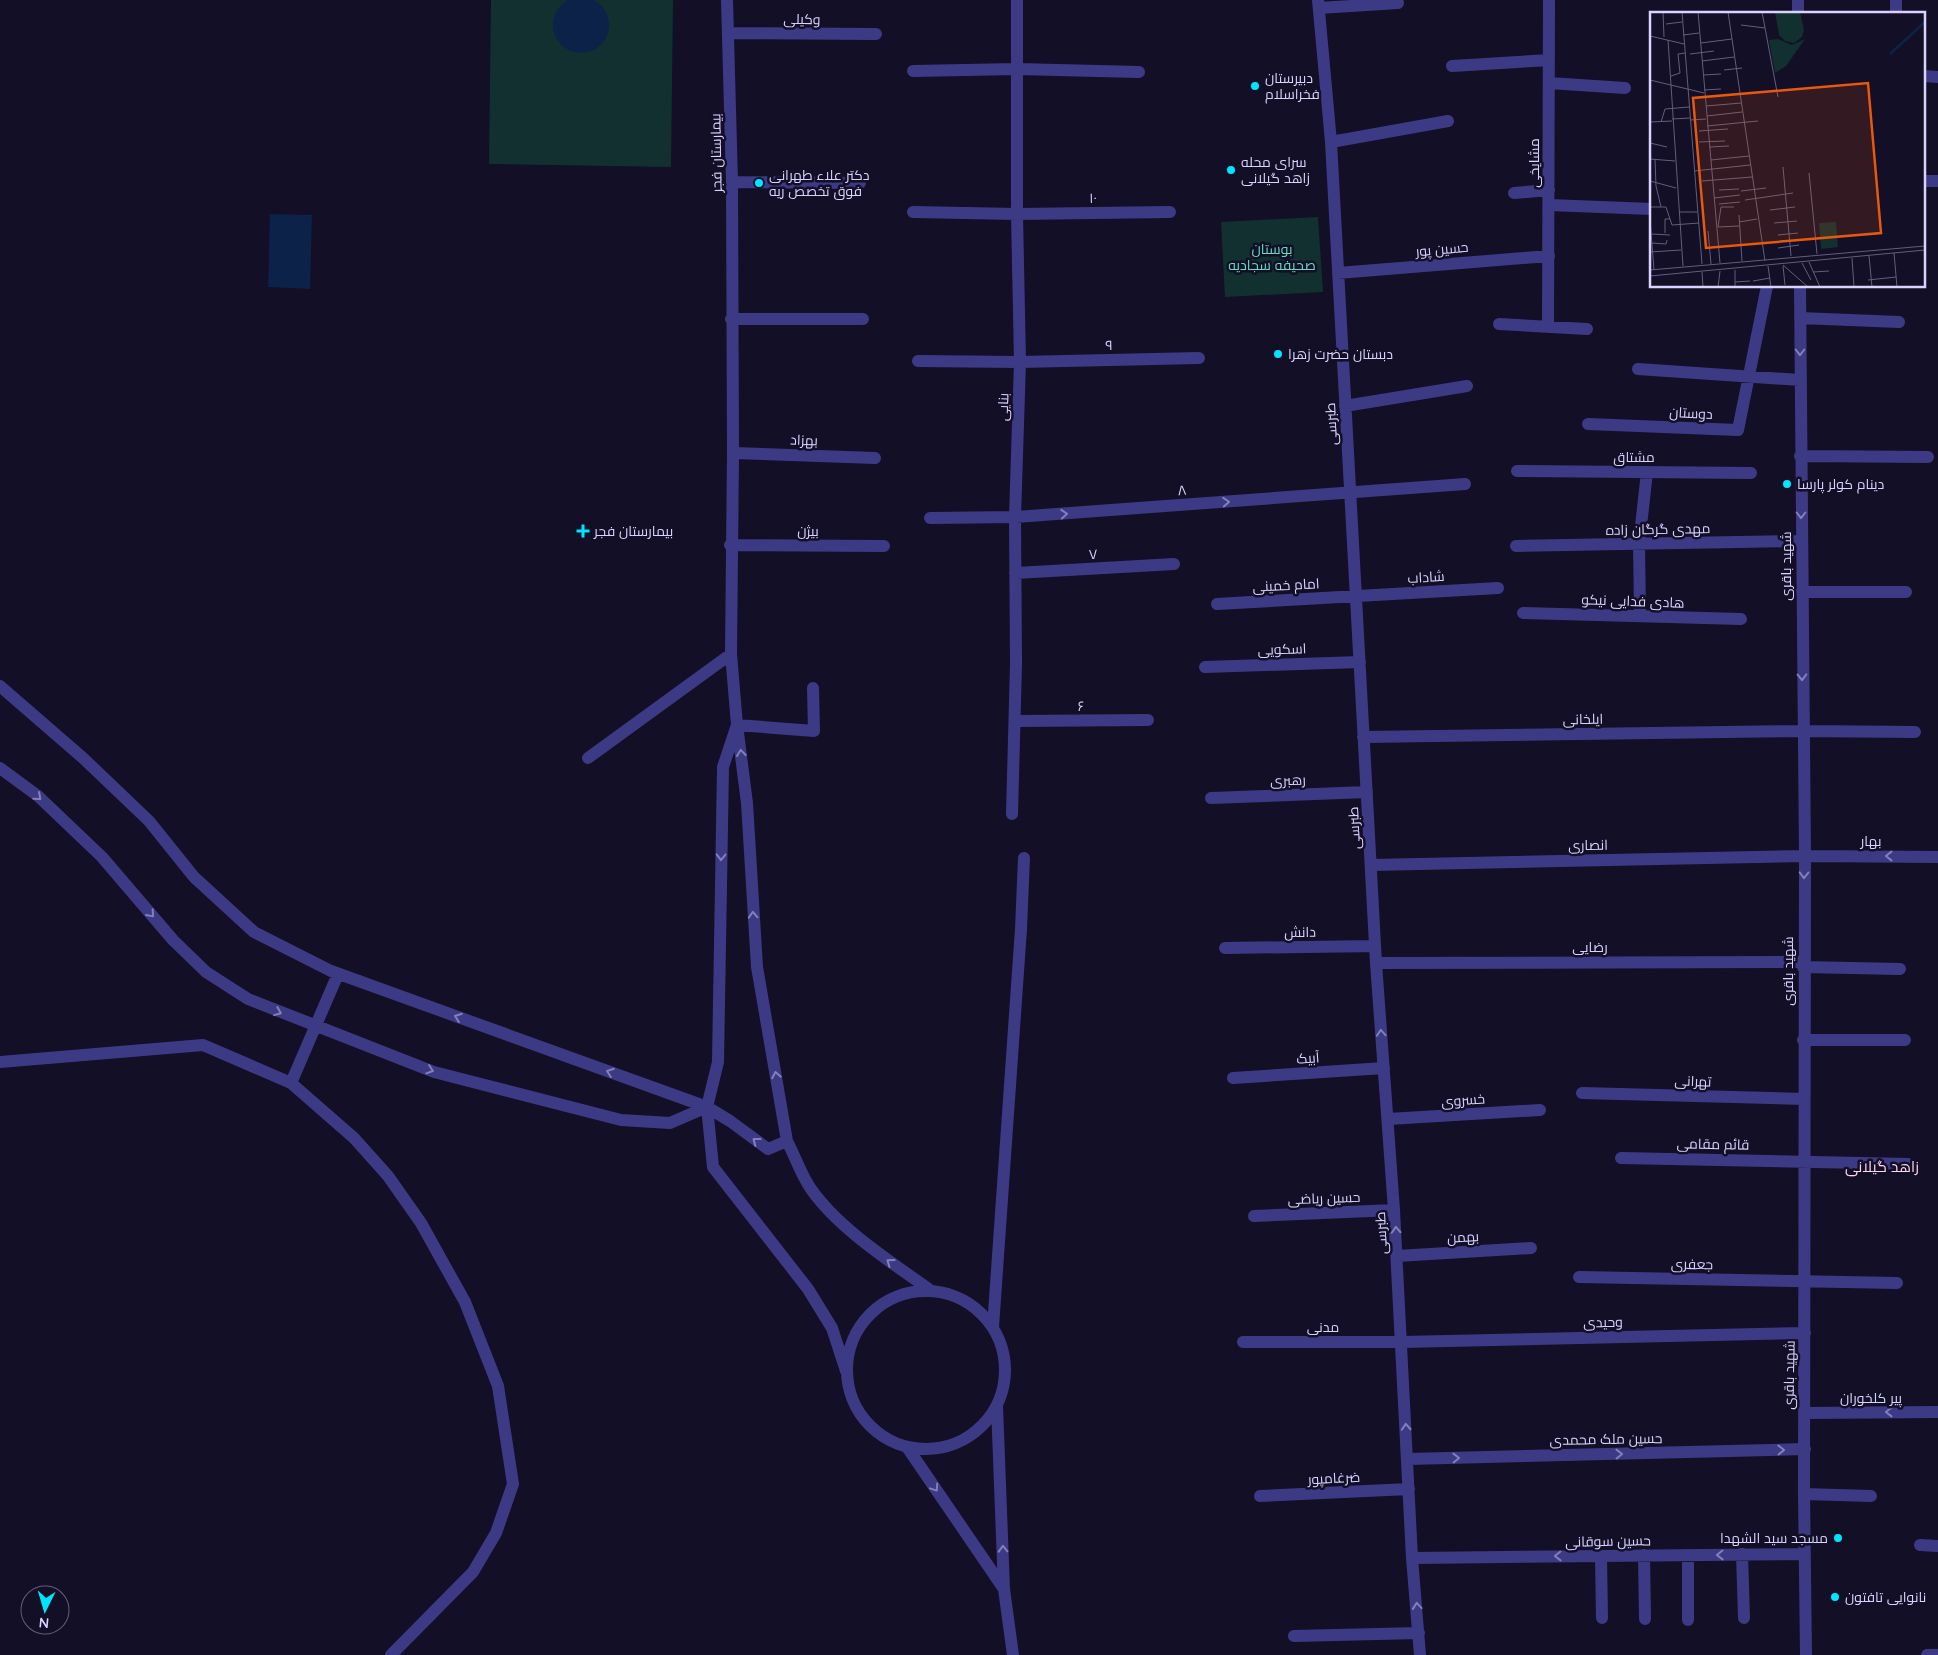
<svg xmlns="http://www.w3.org/2000/svg" width="1938" height="1655" font-family="Quicksand,Cairo,sans-serif">
  <style>
    .green { fill: #12302f }
    .water { fill: #0c2248 }
    .lines { fill: none; stroke-linecap: round; stroke-linejoin: round }
    .minor { stroke: #3d3a85; stroke-width: 12 }
    .oneway { stroke: #837fbc }
    .poi-dot { fill: #00e5ff; stroke: #130f26; stroke-width: 2 }
    .labels { text-anchor: middle; stroke-width: 5; stroke-linejoin: round; paint-order: stroke }
    .street-label { font-size: 14px; fill: #d9d4ff; stroke: #130f26 }
    .poi-label { font-size: 14px; fill: #d9d4ff; stroke: #130f26; text-anchor: start }
    .park-label { font-size: 14px; fill: #5fe0c0; stroke: #130f26 }
    .neighbourhood-label { font-size: 15px; fill: #ffd6f0; stroke: #130f26 }
    .inset-river { fill: none; stroke: #0c2248; stroke-width: 2.5 }
    .inset-road { fill: none; stroke: #625e7d; stroke-width: 1 }
    .view { fill: #e8590c; fill-opacity: 0.15; stroke: #e8590c; stroke-width: 2.5 }
    .inset-edge { fill: none; stroke: #d9d4ff; stroke-width: 2.5 }
  </style>
  <rect width="100%" height="100%" fill="#130f26"/>
  <!-- green -->
  <path class="green" d="M491 0H673L671 167 489 164Z
    M1318 217 1323 292 1225 297 1221 222Z"/>
  <!-- water -->
  <path class="water" d="M553 25a28 28 0 1 1 56 0a28 28 0 1 1-56 0Z
    M270 214 312 215 310 289 268 287Z"/>
  <g class="lines">
    <!-- minor -->
    <path class="minor" d="M727 0 732 182 733 453 731 654 737 725 814 731 813 688
      M1318 0 1331 142 1376 963 1394 1210 1412 1558 1420 1655
      M1798 0V14
      M1319 8 1398 3
      M1896 14V0
      M728 33 876 34
      M1452 66 1549 60
      M913 71 1017 69 1139 72
      M1924 76 1938 77
      M1549 83 1625 88
      M1331 142 1448 121
      M1924 181H1938
      M732 182 860 183
      M1514 193 1549 190
      M1549 205 1652 209
      M913 212 1017 214 1170 212
      M1338 273 1549 256
      M1800 286 1805 856 1804 1494 1806 1655
      M1800 318 1899 322
      M731 319H863
      M1499 324 1587 329
      M1548 326 1549 0
      M918 361 1020 362 1199 358
      M1638 369 1800 380
      M1345 406 1467 386
      M1588 424 1738 430 1767 286
      M733 453 875 458
      M1800 456 1928 457
      M1517 471 1751 473
      M930 518 1015 517 1465 484
      M730 545 884 546
      M1516 546 1801 541
      M1015 573 1174 564
      M1801 592H1906
      M1217 604 1498 588
      M1523 613 1741 619
      M1640 616 1639 544 1647 472
      M1205 667 1360 662
      M0 686 83 758 149 821 194 877 254 932 331 971 707 1107 730 1121 768 1149 787 1141C795 1156 801 1175 811 1189 838 1228 891 1262 930 1290
      M1015 721 1148 720
      M1363 737 1803 731 1915 732
      M588 758 731 654
      M0 768 38 796 102 857 173 940 206 972 248 999 434 1072 621 1120 670 1123 707 1107 713 1167 808 1289 832 1328 846 1371
      M1211 798 1367 792
      M1012 814 1016 664 1015 517 1020 362 1017 214V0
      M1371 865 1805 856 1938 857
      M1225 948 1375 946
      M1376 963 1803 962
      M1803 967 1900 969
      M1803 1040H1905
      M0 1062 203 1045 291 1083 354 1138 388 1176 421 1223 465 1302 498 1386 513 1484 496 1533 473 1572 391 1655
      M1233 1078 1384 1068
      M291 1083 338 974
      M1582 1093 1804 1099
      M707 1107 718 1062 723 767 737 725 747 803 757 967 787 1141
      M1388 1119 1540 1110
      M1621 1158 1908 1164
      M1254 1216 1394 1210
      M1397 1256 1531 1248
      M1579 1277 1897 1283
      M847 1370a79 79 0 1 1 158 0a79 79 0 1 1-158 0Z
      M993 1327 1021 929 1024 858
      M1243 1342H1402L1805 1333
      M1804 1413 1938 1412
      M907 1447 1004 1589 997 1406
      M1408 1459 1805 1449
      M1804 1494 1871 1496
      M1260 1496 1409 1489
      M1920 1545 1938 1546
      M1742 1554 1744 1618
      M1644 1555 1645 1619
      M1688 1555V1620
      M1601 1556 1602 1618
      M1412 1558 1804 1554
      M1004 1589 1013 1655
      M1294 1636 1419 1633
      M1927 1655H1938"/>
  </g>
  <!-- one-way arrows -->
  <defs><path id="oneway-chevron" d="M-2-3.5L2.5 0L-2 3.5" fill="none" stroke-width="1.6" stroke-linecap="round" stroke-linejoin="round" transform="scale(1.25)"/></defs>
  <g class="oneway">
    <use href="#oneway-chevron" transform="translate(1800 352) rotate(90)"/>
    <use href="#oneway-chevron" transform="translate(1226 502) rotate(-4)"/>
    <use href="#oneway-chevron" transform="translate(1064 514) rotate(-4)"/>
    <use href="#oneway-chevron" transform="translate(1801 515) rotate(90)"/>
    <use href="#oneway-chevron" transform="translate(1802 677) rotate(89)"/>
    <use href="#oneway-chevron" transform="translate(741 753) rotate(-97)"/>
    <use href="#oneway-chevron" transform="translate(38 797) rotate(41)"/>
    <use href="#oneway-chevron" transform="translate(1889 856) rotate(-180)"/>
    <use href="#oneway-chevron" transform="translate(721 857) rotate(91)"/>
    <use href="#oneway-chevron" transform="translate(1804 875) rotate(91)"/>
    <use href="#oneway-chevron" transform="translate(151 914) rotate(49)"/>
    <use href="#oneway-chevron" transform="translate(753 915) rotate(-93)"/>
    <use href="#oneway-chevron" transform="translate(278 1012) rotate(22)"/>
    <use href="#oneway-chevron" transform="translate(458 1017) rotate(-160)"/>
    <use href="#oneway-chevron" transform="translate(1381 1033) rotate(-94)"/>
    <use href="#oneway-chevron" transform="translate(430 1070) rotate(19)"/>
    <use href="#oneway-chevron" transform="translate(610 1072) rotate(-160)"/>
    <use href="#oneway-chevron" transform="translate(776 1075) rotate(-100)"/>
    <use href="#oneway-chevron" transform="translate(756 1141) rotate(-143)"/>
    <use href="#oneway-chevron" transform="translate(1396 1230) rotate(-93)"/>
    <use href="#oneway-chevron" transform="translate(890 1262) rotate(-144)"/>
    <use href="#oneway-chevron" transform="translate(1889 1412) rotate(180)"/>
    <use href="#oneway-chevron" transform="translate(1406 1427) rotate(-93)"/>
    <use href="#oneway-chevron" transform="translate(1781 1450) rotate(-1)"/>
    <use href="#oneway-chevron" transform="translate(1619 1454) rotate(-1)"/>
    <use href="#oneway-chevron" transform="translate(1456 1458) rotate(-1)"/>
    <use href="#oneway-chevron" transform="translate(935 1488) rotate(56)"/>
    <use href="#oneway-chevron" transform="translate(1003 1549) rotate(-92)"/>
    <use href="#oneway-chevron" transform="translate(1720 1555) rotate(179)"/>
    <use href="#oneway-chevron" transform="translate(1558 1556) rotate(179)"/>
    <use href="#oneway-chevron" transform="translate(1417 1606) rotate(-95)"/>
  </g>
  <!-- markers -->
  <g class="poi-dot">
    <circle cx="1255" cy="86" r="5"/>
    <circle cx="1231" cy="170" r="5"/>
    <circle cx="759" cy="183" r="5"/>
    <circle cx="1278" cy="354" r="5"/>
    <circle cx="1787" cy="484" r="5"/>
    <path d="M580.5 523.5h5v5h5v5h-5v5h-5v-5h-5v-5h5z"/>
    <circle cx="1838" cy="1538" r="5"/>
    <circle cx="1835" cy="1597" r="5"/>
  </g>
  <g class="labels">
    <!-- street labels -->
    <g class="street-label">
      <text transform="translate(802 19) rotate(1)" y="5">وکیلی</text>
      <text transform="translate(716 153) rotate(-91)" y="5">بیمارستان فجر</text>
      <text transform="translate(1534 163) rotate(-90)" y="5">مشایخی</text>
      <text transform="translate(1093 198) rotate(-1)" y="5">۱۰</text>
      <text transform="translate(1442 249) rotate(-5)" y="5">حسین پور</text>
      <text transform="translate(1109 345) rotate(-1)" y="5">۹</text>
      <text transform="translate(1003 407) rotate(-88)" y="5">بنایی</text>
      <text transform="translate(1691 413) rotate(3)" y="5">دوستان</text>
      <text transform="translate(1331 424) rotate(-93)" y="5">طبرسی</text>
      <text transform="translate(804 440) rotate(2)" y="5">بهزاد</text>
      <text x="1634" y="462">مشتاق</text>
      <text transform="translate(1182 490) rotate(-4)" y="5">۸</text>
      <text transform="translate(1658 529) rotate(-1)" y="5">مهدی گرگان زاده</text>
      <text x="808" y="536">بیژن</text>
      <text transform="translate(1093 554) rotate(-3)" y="5">۷</text>
      <text transform="translate(1786 566) rotate(-90)" y="5">شهید باقری</text>
      <text transform="translate(1426 577) rotate(-3)" y="5">شاداب</text>
      <text transform="translate(1286 585) rotate(-3)" y="5">امام خمینی</text>
      <text transform="translate(1633 601) rotate(2)" y="5">هادی فدایی نیکو</text>
      <text transform="translate(1282 649) rotate(-2)" y="5">اسکویی</text>
      <text transform="translate(1081 706) rotate(-1)" y="5">۶</text>
      <text transform="translate(1583 719) rotate(-1)" y="5">ایلخانی</text>
      <text transform="translate(1288 780) rotate(-2)" y="5">رهبری</text>
      <text transform="translate(1354 828) rotate(-93)" y="5">طبرسی</text>
      <text x="1871" y="846">بهار</text>
      <text transform="translate(1588 845) rotate(-1)" y="5">انصاری</text>
      <text transform="translate(1300 932) rotate(-1)" y="5">دانش</text>
      <text x="1590" y="952">رضایی</text>
      <text transform="translate(1788 971) rotate(-90)" y="5">شهید باقری</text>
      <text transform="translate(1308 1058) rotate(-4)" y="5">آبیک</text>
      <text transform="translate(1693 1081) rotate(2)" y="5">تهرانی</text>
      <text transform="translate(1463 1100) rotate(-4)" y="5">خسروی</text>
      <text transform="translate(1713 1144) rotate(1)" y="5">قائم مقامی</text>
      <text transform="translate(1324 1198) rotate(-2)" y="5">حسین ریاضی</text>
      <text transform="translate(1381 1233) rotate(-93)" y="5">طبرسی</text>
      <text transform="translate(1463 1237) rotate(-3)" y="5">بهمن</text>
      <text transform="translate(1692 1264) rotate(1)" y="5">جعفری</text>
      <text transform="translate(1603 1322) rotate(-1)" y="5">وحیدی</text>
      <text x="1323" y="1332">مدنی</text>
      <text transform="translate(1789 1375) rotate(-89)" y="5">شهید باقری</text>
      <text x="1871" y="1403">پیر کلخوران</text>
      <text transform="translate(1606 1439) rotate(-1)" y="5">حسین ملک محمدی</text>
      <text transform="translate(1334 1478) rotate(-3)" y="5">ضرغامپور</text>
      <text transform="translate(1608 1541) rotate(-1)" y="5">حسین سوقانی</text>
    </g>
    <!-- poi labels -->
    <g class="poi-label">
      <text x="1265" y="83">دبیرستان<tspan x="1265" dy="16">فخراسلام</tspan></text>
      <text x="1241" y="167">سرای محله<tspan x="1241" dy="16">زاهد گیلانی</tspan></text>
      <text x="769" y="180">دکتر علاء طهرانی<tspan x="769" dy="16">فوق تخصص ریه</tspan></text>
      <text x="1288" y="359">دبستان حضرت زهرا</text>
      <text x="1797" y="489">دینام کولر پارسا</text>
      <text x="594" y="536">بیمارستان فجر</text>
      <text x="1828" y="1543" text-anchor="end">مسجد سید الشهدا</text>
      <text x="1845" y="1602">نانوایی تافتون</text>
    </g>
    <!-- park labels -->
    <g class="park-label">
      <text x="1272" y="254">بوستان<tspan x="1272" dy="16">صحیفه سجادیه</tspan></text>
    </g>
    <!-- neighbourhood labels -->
    <g class="neighbourhood-label">
      <text x="1882" y="1172">زاهد گیلانی</text>
    </g>
  </g>
  <!-- overview -->
  <g transform="translate(1650 12)">
    <rect width="275" height="275" fill="#130f26"/>
    <path d="M125 0H150L154 18 152 25 144 31 135 29 129 23ZM128 27 142 33 155 27 136 54 125 61 119 28ZM186 210 188 235 171 237 169 211Z" fill="#12302f"/>
    <path class="inset-river" d="M240 42 275 10"/>
    <path class="inset-road" d="M13 0 14 25M32 0 52 252M48 0 70 251M78 0 115 249M112 0 128 85M16 12 32 10M91 13 115 16M33 23 49 21M0 24 34 32M18 28 33 254M51 31 82 27M40 42 64 39M52 49 84 45M74 58 92 56M53 63 71 62M21 64 30 61 28 42 35 41M0 68 54 81M54 78 71 77M56 94 91 91M57 104 92 100M22 107 40 106M40 108 56 107M0 110 22 109M11 110 15 97 39 95M57 114 108 109M49 119 78 117M49 130 75 129M0 131 17 135M59 135 79 134M0 147 25 149M5 147 6 174 11 195M61 148 99 144M133 155 141 244M44 159 100 153M159 161 167 242M0 169 26 176M52 169 102 165M69 178 89 177M91 179 116 176M64 186 90 183M95 188 143 181M69 192 90 190M1 195H16L22 213 49 211M120 198 145 195M29 200H47M89 203 92 249M0 207 4 258M89 210 107 207M124 211 147 209M68 215 71 195H84M68 215 89 214M58 219 61 252M15 221V207H20M2 222 20 223M128 223 148 221M2 231 16 232 17 228M128 236 149 233M0 240 31 238M244 241 247 275M219 244 222 275M202 246 204 275M159 250 170 275M152 251 161 268M133 253 158 275M118 254 121 275M133 254 135 273M0 258 275 234M52 260 53 275M163 260 179 259M0 264 275 238M218 268 246 265M103 269 120 266M85 270 100 269M68 275 70 259M85 275V258"/>
    <path class="view" d="M218 71 231 221 56 236 43 86Z"/>
    <rect width="275" height="275" class="inset-edge"/>
  </g>
  <!-- north arrow -->
  <g transform="translate(45 1610) rotate(185)"><circle r="24" fill="#130f26" stroke="#625e7d"/>
  <path d="M0-4L9 19L0 12L-9 19Z" fill="#00e5ff"/>
  <text y="-8" font-size="14" font-weight="bold" text-anchor="middle" fill="#d9d4ff">N</text>
  </g>
</svg>
